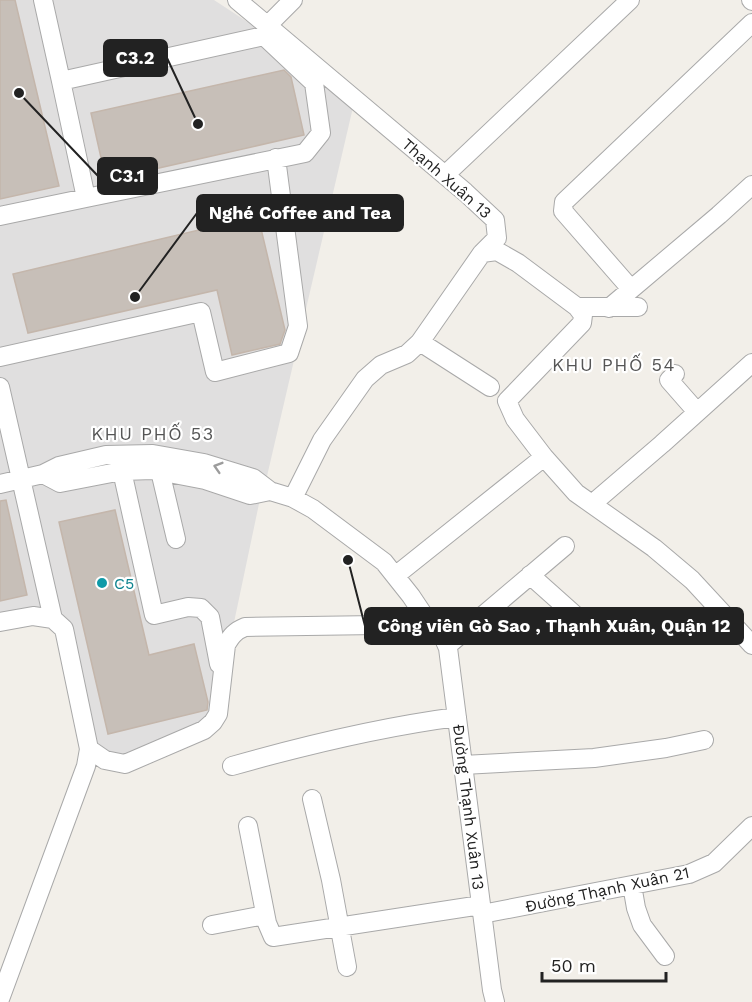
<svg xmlns="http://www.w3.org/2000/svg" width="752" height="1002" font-family="'Work Sans',sans-serif">
  <style>
    .residential { fill: #e0dfdf }
    .building { fill: #c7bfb8; stroke: #c4b6ab; stroke-width: 1.5 }
    .lines { fill: none; stroke-linecap: round; stroke-linejoin: round }
    .minor-casing { stroke: #a9a9a9; stroke-width: 20 }
    .minor { stroke: #fff; stroke-width: 18 }
    .oneway { stroke: #9c9c9c }
    .culture-dot { fill: #0f9aa8; stroke: #fff; stroke-width: 2 }
    .labels { text-anchor: middle; stroke-width: 4.5; stroke-linejoin: round; paint-order: stroke }
    .street-label { font-size: 16px; fill: #222; stroke: #fff }
    .culture-label { font-size: 16px; fill: #0d838f; stroke: #fff; text-anchor: start }
    .neighbourhood-label { font-size: 18px; letter-spacing: 1.5px; fill: #555; stroke: #fff }
    .leader { fill: none; stroke: #222; stroke-width: 2 }
    .callout-dot { fill: #222; stroke: #fff; stroke-width: 2 }
    .callout { fill: #222; stroke: #222; stroke-width: 2 }
    .callout-label { font-size: 18px; text-anchor: middle; font-weight: bold; fill: #fff }
  </style>
  <rect width="100%" height="100%" fill="#f2efe9"/>
  <!-- residential -->
  <path class="residential" d="M0 0H214L263 32 354 103 264 489 260 499 213 722 125 764 89 749 64 629 33 616 0 624Z"/>
  <!-- building -->
  <path class="building" d="M0 0H15L59 186 0 199Z
    M284 70 291 77 304 135 106 180 91 113Z
    M258 216 285 330 280 344 232 355 217 290 28 333 13 274Z
    M6 500 27 595 0 601V501Z
    M115 510 149 655 194 644 208 702 207 710 108 734 59 522Z"/>
  <g class="lines">
    <!-- minor casing -->
    <g class="minor-casing">
      <path id="minor" d="M43 0 61 81 264 36 314 83 321 133 305 153 86 198
        M237 0 465 192 495 220 497 238 482 253 420 342 407 354 381 365 365 379 322 440 293 498
        M751 0 752 1
        M267 26 293 0
        M445 175 630 0
        M0 216 86 198 61 81
        M482 253 497 251 518 263 577 307H638
        M631 289 563 211 564 202 752 23
        M577 307 583 315 582 323 507 401 515 419 544 457 576 493 654 548 692 580 752 645
        M609 308 719 215 752 185
        M420 342 490 387
        M0 357 201 312 215 372 289 353 298 326 276 158
        M675 374 669 380 697 412
        M0 387 53 619
        M122 471 154 615 188 607 201 608 210 617 219 664
        M160 471 176 539
        M43 474 60 483 122 471 153 470 205 480 250 495 270 491
        M0 484 43 474 59 466 106 455 153 454 204 463 253 478 270 491 293 498 313 509 384 562 411 596 427 620 440 630 448 648 492 990 495 1002
        M592 504 662 444 752 363
        M530 575 595 633
        M395 576 544 457
        M0 622 33 616 53 619 64 629 89 749 105 760 125 764 204 730 213 722 218 714 226 645C231 636 235 631 245 627L378 625 427 620
        M447 646 565 546
        M463 765 594 758 666 748 704 740
        M232 766C306 745 381 727 457 717
        M312 799 331 880 347 967
        M248 826 267 923 273 937 481 905
        M632 885 636 908 642 925 665 956
        M482 914 689 874 714 863 752 826
        M212 925 265 915
        M0 999 86 766 89 749"/>
    </g>
    <!-- minor -->
    <use href="#minor" class="minor"/>
  </g>
  <!-- one-way arrows -->
  <defs><path id="oneway-chevron" d="M-2-3.5L2.5 0L-2 3.5" fill="none" stroke-width="1.6" stroke-linecap="round" stroke-linejoin="round" transform="scale(1.5)"/></defs>
  <use class="oneway" href="#oneway-chevron" transform="translate(218 467) rotate(-163)"/>
  <!-- markers -->
  <circle class="culture-dot" cx="102" cy="583" r="6"/>
  <g class="labels">
    <!-- street labels -->
    <g class="street-label">
      <text transform="translate(447 178) rotate(41)" y="6">Thạnh Xuân 13</text>
      <text transform="translate(469 807) rotate(83)" y="6">Đường Thạnh Xuân 13</text>
      <text transform="translate(607 889) rotate(-12)" y="6">Đường Thạnh Xuân 21</text>
    </g>
    <!-- culture labels -->
    <g class="culture-label">
      <text x="114" y="589">C5</text>
    </g>
    <!-- neighbourhood labels -->
    <g class="neighbourhood-label">
      <text x="614" y="371">KHU PHỐ 54</text>
      <text x="153" y="440">KHU PHỐ 53</text>
    </g>
  </g>
  <!-- callouts -->
  <path class="leader" d="M198 124L167 58M19 93L98 176M135 297L197 213M348 560L365 626"/>
  <g class="callout-dot">
    <circle cx="198" cy="124" r="6"/>
    <circle cx="19" cy="93" r="6"/>
    <circle cx="135" cy="297" r="6"/>
    <circle cx="348" cy="560" r="6"/>
  </g>
  <g class="callout">
    <rect x="104" y="40" width="63" height="36" rx="6"/>
    <rect x="98" y="158" width="59" height="36" rx="6"/>
    <rect x="197" y="195" width="206" height="36" rx="6"/>
    <rect x="365" y="608" width="378" height="36" rx="6"/>
  </g>
  <g class="callout-label">
    <text x="135" y="64">C3.2</text>
    <text x="127" y="182">С3.1</text>
    <text x="300" y="219">Nghé Coffee and Tea</text>
    <text x="554" y="632">Công viên Gò Sao , Thạnh Xuân, Quận 12</text>
  </g>
  <!-- scale -->
  <path d="M542 972v9h124v-9" fill="none" stroke="#222222" stroke-width="3"/>
  <text x="551" y="972" font-size="18" fill="#222222" stroke="#ffffff" stroke-width="4.5" paint-order="stroke">50 m</text>
</svg>
